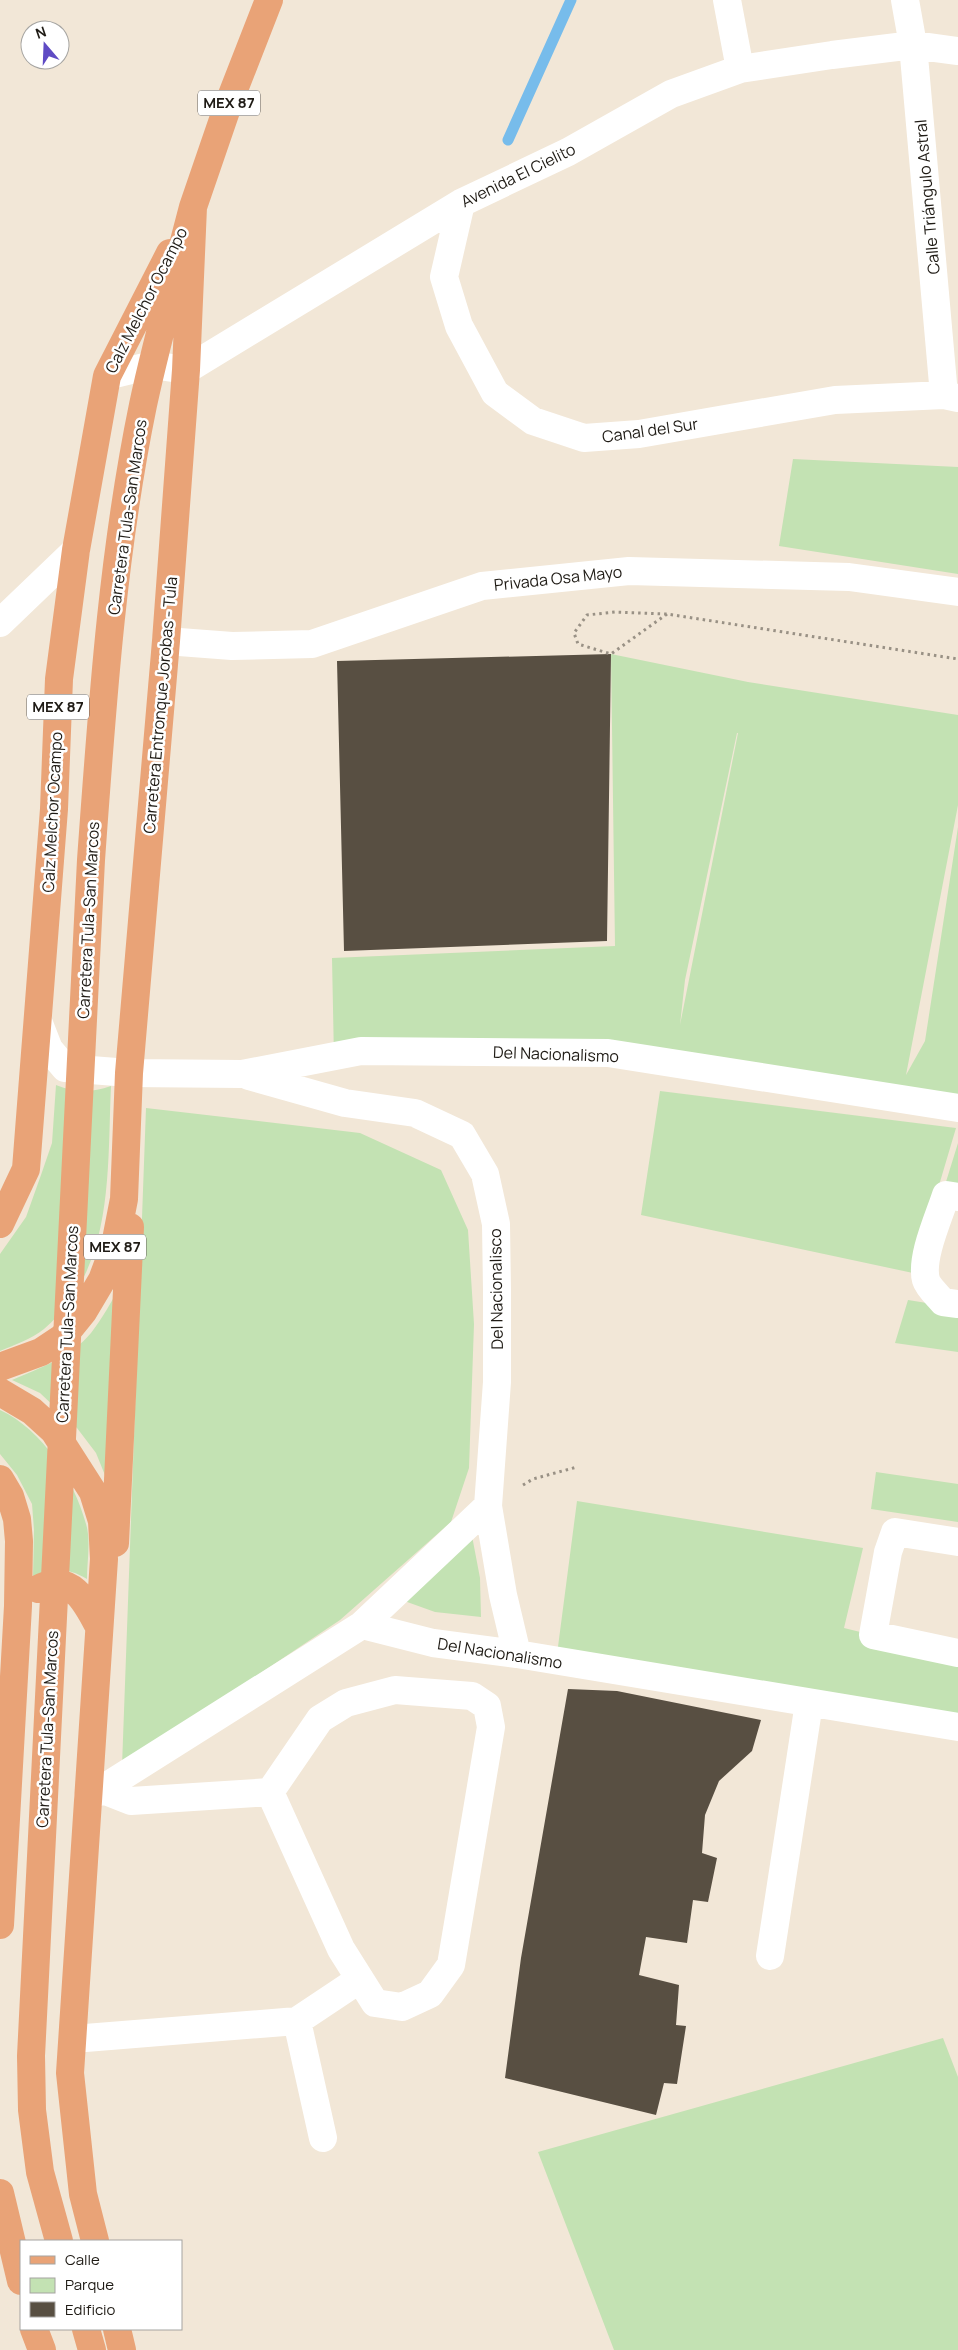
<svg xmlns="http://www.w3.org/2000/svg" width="958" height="2350" font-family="Manrope,sans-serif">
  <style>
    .green { fill: #c3e2b3; fill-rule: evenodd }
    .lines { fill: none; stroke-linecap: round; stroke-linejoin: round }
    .stream { stroke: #77bceb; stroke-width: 11 }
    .building { fill: #584f42 }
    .path { stroke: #999185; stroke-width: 3; stroke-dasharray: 2.5 4; stroke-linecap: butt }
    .minor { stroke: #fff; stroke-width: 28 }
    .major { stroke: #e9a377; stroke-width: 28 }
    .labels { text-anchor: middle; stroke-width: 5; stroke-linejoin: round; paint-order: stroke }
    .shield { fill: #fff; stroke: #625f5b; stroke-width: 1 }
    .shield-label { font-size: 15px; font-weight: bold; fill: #1f1b15 }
    .street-label { font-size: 16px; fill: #1f1b15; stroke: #fff }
  </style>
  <rect width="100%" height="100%" fill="#f2e7d7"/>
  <!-- green -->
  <path class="green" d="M793 459 958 467V574L779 546Z
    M611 654 748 682 958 715V805L906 1075 925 1041 958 827V1108L610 1049 334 1059 332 958 615 946ZM737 733H738L680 1025 685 980Z
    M56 1085C76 1093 91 1093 111 1086 107 1170 115 1268 44 1329 32 1339 14 1345 0 1351V1254L26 1217 41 1175 52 1143Z
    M660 1091 956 1128 913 1273 641 1215Z
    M146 1108 360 1133 441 1170 468 1230 474 1324 469 1468 451 1522 340 1620 122 1766Z
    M958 1143V1187L945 1185Z
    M120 1287 109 1485 96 1453 77 1428 40 1393 12 1380C40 1368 71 1357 91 1333 102 1319 111 1302 120 1287Z
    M908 1300 958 1308V1352L895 1343Z
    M0 1410C43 1430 74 1480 86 1524 91 1540 87 1562 87 1579 66 1567 54 1568 33 1577L34 1530 32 1504 17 1475 0 1454Z
    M876 1472 958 1484V1522L871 1509Z
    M577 1501 863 1548 844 1628 958 1656V1715L556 1662Z
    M472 1536 480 1578 481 1617 435 1612 396 1598Z
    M943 2038 958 2077V2350H614L538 2152Z"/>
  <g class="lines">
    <!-- stream -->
    <path class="stream" d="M508 140 571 0"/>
  </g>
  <!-- building -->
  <path class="building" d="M611 654 607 941 344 951 337 661Z
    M568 1689 617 1691 761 1720 752 1751 719 1781 705 1815 702 1853 717 1858 708 1902 693 1900 687 1943 646 1937 639 1975 679 1985 676 2025 686 2026 677 2084 664 2083 656 2115 505 2078 521 1958Z"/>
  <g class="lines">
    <!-- path -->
    <path class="path" d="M667 614 611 654 578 644 574 633 587 615 615 612 667 614 958 659
      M523 1485 533 1479 577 1467"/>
    <!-- minor -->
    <path class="minor" d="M727 0 740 69
      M905 0 913 45 944 395
      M461 203 444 277 459 326 495 393 533 421 584 438 639 434 835 400 944 395 958 398
      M107 376 152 365 186 370 461 203 568 152 671 94 740 69 832 55 913 45 958 51
      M0 623 76 550
      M166 641 232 646 312 644 482 586 629 571 849 577 958 592
      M38 1021 49 1049 65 1068 129 1073 242 1074 361 1051 608 1053 958 1108
      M249 1076 345 1103 415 1113 462 1135 485 1174 496 1224 497 1290V1382L488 1506 503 1595 517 1654
      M958 1197 946 1195C939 1217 920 1258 926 1280 928 1287 938 1296 943 1302L958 1304
      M958 1542 895 1532 888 1552 873 1635 958 1653
      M362 1625 433 1643 517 1654 958 1727
      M395 1690 472 1696 487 1706 491 1727 451 1965 430 1994 402 2007 375 2003 341 1949 270 1792 320 1719 346 1703Z
      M103 1790 131 1801 270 1792
      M88 1798 362 1625 488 1506
      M770 1956 809 1703
      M297 2021 360 1979
      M73 2039 297 2021 323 2138"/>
    <!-- major -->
    <path class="major" d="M0 1224 26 1169 54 809 59 679 76 550 107 376 170 253
      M0 1367 41 1352 62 1338 83 1312 102 1280 115 1245 124 1199 129 1073 166 641 186 370 193 207 228 105 269 0
      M0 1392 32 1411 54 1431 93 1492 102 1521 104 1559 70 2073 83 2194 95 2241
      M0 1479 10 1496 17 1519 19 1541 18 1606 0 1925
      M115 1543 130 1227
      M38 1589C71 1570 87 1604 99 1627
      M0 2193 21 2281
      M59 2241 40 2172 32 2110 31 2056 91 860C102 709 112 555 143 405 157 339 176 273 193 207
      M34 2329 42 2350
      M86 2329 92 2350
      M117 2329 122 2350"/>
  </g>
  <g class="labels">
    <!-- shield labels -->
    <g class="shield">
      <rect x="198" y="90.5" width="62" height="25" rx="4"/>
      <rect x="27" y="694.5" width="62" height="25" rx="4"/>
      <rect x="84" y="1234.5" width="62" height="25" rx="4"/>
    </g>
    <g class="shield-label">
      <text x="229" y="108">MEX 87</text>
      <text x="58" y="712">MEX 87</text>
      <text x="115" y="1252">MEX 87</text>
    </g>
    <!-- street labels -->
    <g class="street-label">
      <text transform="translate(518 175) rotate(-26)" y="6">Avenida El Cielito</text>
      <text transform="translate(927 197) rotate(-95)" y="6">Calle Triángulo Astral</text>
      <text transform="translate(146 300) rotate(-63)" y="6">Calz Melchor Ocampo</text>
      <text transform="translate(650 430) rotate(-8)" y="6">Canal del Sur</text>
      <text transform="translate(127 517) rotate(-82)" y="6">Carretera Tula-San Marcos</text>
      <text transform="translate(558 578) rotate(-6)" y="6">Privada Osa Mayo</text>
      <text transform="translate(160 705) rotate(-85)" y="6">Carretera Entronque Jorobas - Tula</text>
      <text transform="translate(52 812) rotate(-87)" y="6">Calz Melchor Ocampo</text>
      <text transform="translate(88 920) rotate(-87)" y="6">Carretera Tula-San Marcos</text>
      <text transform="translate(556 1054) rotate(2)" y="6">Del Nacionalismo</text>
      <text transform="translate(496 1289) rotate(-91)" y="6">Del Nacionalisco</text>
      <text transform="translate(67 1324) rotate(-87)" y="6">Carretera Tula-San Marcos</text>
      <text transform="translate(500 1653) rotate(9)" y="6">Del Nacionalismo</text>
      <text transform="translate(47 1729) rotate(-87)" y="6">Carretera Tula-San Marcos</text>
    </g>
  </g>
  <!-- legend -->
  <rect x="20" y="2240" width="162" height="90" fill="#ffffff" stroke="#a5a4a1"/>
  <rect x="30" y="2256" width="25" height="8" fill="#e9a377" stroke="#a5a4a1"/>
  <text x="65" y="2265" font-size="15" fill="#1f1b15">Calle</text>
  <rect x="30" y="2278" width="25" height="15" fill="#c3e2b3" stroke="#a5a4a1"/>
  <text x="65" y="2290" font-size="15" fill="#1f1b15">Parque</text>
  <rect x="30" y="2302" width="25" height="15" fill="#584f42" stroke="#a5a4a1"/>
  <text x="65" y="2315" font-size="15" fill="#1f1b15">Edificio</text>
  <!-- north arrow -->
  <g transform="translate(45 45) rotate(341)"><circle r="24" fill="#ffffff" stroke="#a5a4a1"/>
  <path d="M0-4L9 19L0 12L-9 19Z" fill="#5f4bc4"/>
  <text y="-8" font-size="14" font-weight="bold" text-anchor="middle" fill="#1f1b15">N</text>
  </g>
</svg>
